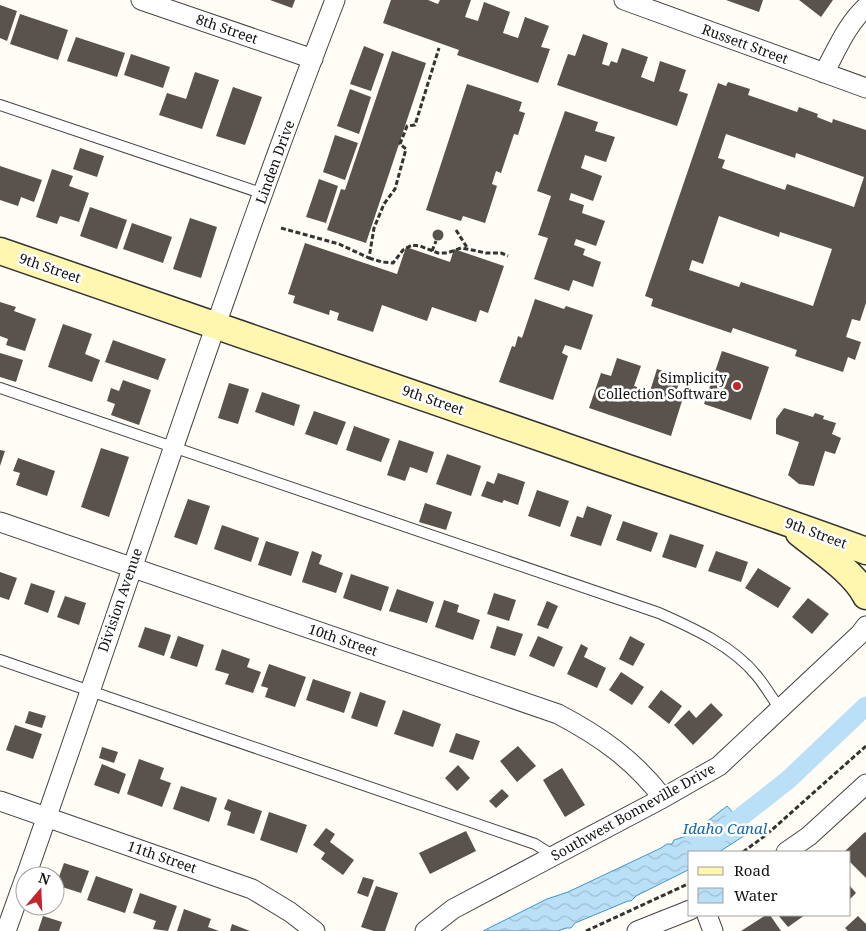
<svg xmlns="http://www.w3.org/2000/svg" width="866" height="931" font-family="'Noto Serif',serif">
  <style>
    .water { fill: url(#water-waves); stroke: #3f96cf }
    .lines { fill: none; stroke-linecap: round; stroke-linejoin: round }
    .canal { stroke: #b9e0f7; stroke-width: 19 }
    .building { fill: #5a524d; fill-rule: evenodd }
    .lane-casing { stroke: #444; stroke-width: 12 }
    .street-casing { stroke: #444; stroke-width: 21 }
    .secondary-casing { stroke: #333; stroke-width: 29 }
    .path { stroke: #333; stroke-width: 3; stroke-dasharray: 5 2.5; stroke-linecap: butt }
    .lane { stroke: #fff; stroke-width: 10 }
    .street { stroke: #fff; stroke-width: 19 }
    .secondary { stroke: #fff6b0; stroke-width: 26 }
    .poi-dot { fill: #c4262e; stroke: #fff; stroke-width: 2 }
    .labels { text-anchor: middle; stroke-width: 5; stroke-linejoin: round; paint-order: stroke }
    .street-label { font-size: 14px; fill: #111; stroke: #fff }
    .poi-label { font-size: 14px; fill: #111; stroke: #fff; text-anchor: end }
    .water-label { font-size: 15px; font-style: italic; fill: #1768a6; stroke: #fff }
  </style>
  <defs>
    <pattern id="water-waves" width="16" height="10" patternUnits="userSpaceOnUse" patternTransform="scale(1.25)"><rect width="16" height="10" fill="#b9e0f7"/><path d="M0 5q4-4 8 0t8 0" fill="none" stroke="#9ebfd3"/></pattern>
  </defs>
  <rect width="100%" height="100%" fill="#fffdf5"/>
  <!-- water -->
  <path class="water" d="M727 806 750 832 719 852H690V869L636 896 631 901H628L575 923 571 928H566L558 931H483L547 899 568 892 661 848 667 844H672L674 840 689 835 693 830H696L697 827H700Z"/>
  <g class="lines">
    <!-- canal -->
    <path class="canal" d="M696 852 788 780 866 706"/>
  </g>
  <!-- building -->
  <path class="building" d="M270 0H295L292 8Z
    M391 0H428L438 4 440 0H471L465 17 478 21 484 2 510 12 503 33 518 38 525 17 549 26 541 47 550 49 538 83 457 55 459 50 383 23Z
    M726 0H763L759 12Z
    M799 0H833L821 17Z
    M0 5 17 11 7 41 0 38Z
    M20 14 68 30 58 60 10 44Z
    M583 34 608 43 602 64 609 66 611 61 617 63 622 48 648 57 641 77 654 82 660 61 686 70 679 91 688 94 677 126 557 85 568 54 575 56Z
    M76 37 125 53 117 77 67 61Z
    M364 46 384 54 371 91 350 84Z
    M392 51 426 63 366 243 327 230 341 189 345 190Z
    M131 54 170 67 163 88 124 75Z
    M195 72 219 80 202 129 159 115 167 93 186 99Z
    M728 82 750 89 748 95 797 112 799 107 818 114 817 117 832 123 833 119 866 130V303L860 321 852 319 846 337 861 342 855 360 848 357 843 372 795 356 797 350 733 328 731 333 651 306 653 299 645 296 718 83 726 86ZM726 134 795 158 796 153 864 177 854 207 787 184 785 190 722 168 725 160 718 158ZM719 216 779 237 780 232 832 249 813 306 741 282 739 287 689 270 692 260 703 264Z
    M467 84 522 102 519 111 525 113 518 135 514 134 501 173 496 171 492 184 497 186 485 223 463 216 461 221 426 210Z
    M233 87 262 97 245 145 216 136Z
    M350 89 371 97 359 134 337 126Z
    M565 111 598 122 595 131 615 137 606 162 585 155 581 168 602 176 593 201 571 193 569 200 584 205 582 213 605 221 596 246 576 239 574 245 585 249 583 255 601 262 593 287 573 280 569 291 534 279 548 238 538 235 551 196 537 191Z
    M335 135 358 143 345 180 323 172Z
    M80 148 104 156 97 177 73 169Z
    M0 166 42 180 34 202 21 197 18 206 0 200Z
    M52 169 73 176 69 186 89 193 79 222 60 216 57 224 36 217Z
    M319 179 338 186 326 223 306 217Z
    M90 207 127 220 117 249 80 236Z
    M190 218 217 227 201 278 173 269Z
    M132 223 172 237 163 263 123 249Z
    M432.5 235a5.5 5.5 0 1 1 11 0a5.5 5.5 0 1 1-11 0Z
    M305 243 397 274 406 247 450 262 454 249 504 266 488 313 480 310 476 322 432 307 427 321 382 305 373 332 337 320 339 313 330 310 329 315 293 303 295 296 288 294Z
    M535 299 564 309 566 306 593 315 581 350 565 345 562 353 568 356 553 400 499 382 512 346 515 347 518 336 522 338Z
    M0 302 16 307 14 311 36 319 25 351 6 345 8 339 0 336Z
    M63 324 92 334 85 354 100 360 92 382 48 367Z
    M113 340 166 359 158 380 105 362Z
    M722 351 769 367 751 420 704 404Z
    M0 353 23 360 16 382 0 377Z
    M617 358 641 366 634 386 650 391 657 369 681 377 674 398 682 401 671 436 589 408 601 373 611 376Z
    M123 380 151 390 139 425 111 415 115 404 107 401 111 388 119 391Z
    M229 383 249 389 238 424 218 418Z
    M262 392 300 405 294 426 255 412Z
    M784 408 813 417 815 413 824 416 823 419 836 423 832 434 841 438 835 454 825 451 814 486 799 484 788 475 799 442 776 434V419Z
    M314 411 346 422 337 445 305 434Z
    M354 426 390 439 381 462 346 450Z
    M399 440 434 452 427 473 410 467 405 481 387 475Z
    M101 448 129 457 109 517 81 507Z
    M0 450 5 451 0 466Z
    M447 454 481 466 471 496 436 484Z
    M18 458 55 471 47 496 16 485 20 473 13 471Z
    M498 473 525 482 518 505 504 500 502 503 481 496 487 481 494 484Z
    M537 490 569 501 560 527 528 516Z
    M188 499 210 506 197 545 174 537Z
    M425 503 452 512 446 530 419 522Z
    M587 506 612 515 601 546 570 536 577 516 583 518Z
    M623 521 658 533 651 552 616 540Z
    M222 525 259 538 251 562 214 549Z
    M670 534 704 545 696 568 662 557Z
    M266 541 299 552 291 576 258 565Z
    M312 551 322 555 319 564 343 573 336 593 302 582Z
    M716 551 748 562 741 582 708 571Z
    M758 568 791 588 778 608 745 588Z
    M0 572 17 578 9 600 0 597Z
    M351 574 389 587 381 611 343 598Z
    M31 583 55 591 48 613 24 604Z
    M397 589 434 602 427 623 389 611Z
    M494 593 516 600 509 621 487 614Z
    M65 596 86 603 79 625 57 617Z
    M808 598 829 614 812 634 792 617Z
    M444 600 459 605 457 612 480 620 473 640 435 627Z
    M547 601 558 606 548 629 537 625Z
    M497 626 523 634 515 656 490 648Z
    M145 627 171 635 164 656 138 647Z
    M178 636 204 645 197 667 170 658Z
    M538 636 563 647 554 667 529 656Z
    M630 636 645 644 633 666 619 659Z
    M581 644 588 648 584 657 606 668 597 688 567 674Z
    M222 649 250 659 247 667 261 672 253 693 225 684 229 674 215 670Z
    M269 664 306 677 295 707 265 697 268 688 261 686Z
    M621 672 644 687 632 705 609 690Z
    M313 679 351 692 344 713 306 700Z
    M661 690 682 706 669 724 648 707Z
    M360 692 386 701 377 727 351 718Z
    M711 703 723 715 693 745 674 725 689 710 696 718Z
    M403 710 441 724 433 747 394 734Z
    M29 711 46 716 42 728 25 723Z
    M15 725 42 734 33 759 6 750Z
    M456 733 480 741 473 760 449 752Z
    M518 746 536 766 517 782 500 761Z
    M102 747 118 752 114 763 99 758Z
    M139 759 164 768 160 779 171 783 162 807 127 794Z
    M102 764 126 774 119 794 94 785Z
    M458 765 470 778 457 791 445 778Z
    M562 768 585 805 565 817 543 780Z
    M181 786 217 798 209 822 173 809Z
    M502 789 509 796 496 808 489 801Z
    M228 799 262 811 254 834 227 825 231 812 224 809Z
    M269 812 307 825 297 853 260 840Z
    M326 828 335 834 330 842 354 860 343 875 321 859 325 853 313 845Z
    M466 831 476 851 430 874 419 853Z
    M865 832 866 833V878L850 862V852H844Z
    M64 863 89 871 81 893 56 885Z
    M96 876 133 889 125 913 87 900Z
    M363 877 374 880 368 897 357 893Z
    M376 886 398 893 385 931H374L361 927Z
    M850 886 856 893 850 899Z
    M140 893 177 906 168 931 153 929 156 921 133 913Z
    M184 909 211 919 208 927 219 931H177Z
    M766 915H770L781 931H741Z
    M778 915H805L788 927Z
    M43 916 62 922 59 931H38Z
    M858 916 866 924V931H848L845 928Z
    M232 924 250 931H230Z"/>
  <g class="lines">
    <!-- lane casing -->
    <g class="lane-casing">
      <path id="lane" d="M0 105 264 194
        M0 388 659 613C693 628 733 646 757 676 765 686 772 697 779 708
        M0 660 535 844 554 856"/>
    </g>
    <!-- street casing -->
    <g class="street-casing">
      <path id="street" d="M141 0 313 59
        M624 0 866 88
        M824 73C836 51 847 24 866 7
        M0 522 558 714C600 736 634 760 663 798
        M0 801 252 889 290 912 315 931
        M786 852 809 836 866 784
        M26 876C129 584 223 289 335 0
        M707 915 713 931
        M6 931 25 878
        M425 931 453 909 663 798 719 766 860 634 866 626
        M637 931 690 910"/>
    </g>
    <!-- secondary casing -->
    <g class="secondary-casing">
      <path id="secondary" d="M0 251C185 314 369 378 553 442 657 479 762 512 866 551
        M799 533C820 550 854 572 866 596"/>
    </g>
    <!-- path -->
    <path class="path" d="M281 228 339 244 369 258 374 228 384 204 395 189 406 149 400 144 407 126 415 125 439 48
      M456 230 468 249
      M432 251 436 241
      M369 258 382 262 393 263 403 250 412 245 420 246 438 253H447L461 248 467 249 486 253H501L508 256
      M743 852 766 835 866 746
      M586 931 690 883"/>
    <!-- lane -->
    <use href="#lane" class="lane"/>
    <!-- street -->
    <use href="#street" class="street"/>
    <!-- secondary -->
    <use href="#secondary" class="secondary"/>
  </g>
  <!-- markers -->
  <circle class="poi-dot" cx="737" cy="386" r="5"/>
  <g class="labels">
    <!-- street labels -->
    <g class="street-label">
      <text transform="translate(227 29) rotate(19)" y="5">8th Street</text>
      <text transform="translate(745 44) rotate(20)" y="5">Russett Street</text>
      <text transform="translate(275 162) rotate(-70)" y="5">Linden Drive</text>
      <text transform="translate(50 268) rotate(19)" y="5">9th Street</text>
      <text transform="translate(433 400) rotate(19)" y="5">9th Street</text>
      <text transform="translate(816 533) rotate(20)" y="5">9th Street</text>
      <text transform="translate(120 600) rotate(-71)" y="5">Division Avenue</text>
      <text transform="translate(343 640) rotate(19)" y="5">10th Street</text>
      <text transform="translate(633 812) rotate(-29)" y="5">Southwest Bonneville Drive</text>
      <text transform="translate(162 857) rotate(19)" y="5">11th Street</text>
    </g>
    <!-- poi labels -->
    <g class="poi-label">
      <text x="727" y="383">Simplicity<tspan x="727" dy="16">Collection Software</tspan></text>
    </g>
    <!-- water labels -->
    <g class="water-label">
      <text x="725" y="834">Idaho Canal</text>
    </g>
  </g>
  <!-- legend -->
  <rect x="688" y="851" width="162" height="65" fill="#ffffff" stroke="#a0a0a0"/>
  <rect x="698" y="867" width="25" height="8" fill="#fff6b0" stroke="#a0a0a0"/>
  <text x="734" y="876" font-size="15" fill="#111111">Road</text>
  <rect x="698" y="888" width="25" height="15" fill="url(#water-waves)" stroke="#a0a0a0"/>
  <text x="734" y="901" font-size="15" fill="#111111">Water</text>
  <!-- north arrow -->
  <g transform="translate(40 891) rotate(19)"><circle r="24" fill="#ffffff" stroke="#a0a0a0"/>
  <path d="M0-4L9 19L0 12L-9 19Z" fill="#c4262e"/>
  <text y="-8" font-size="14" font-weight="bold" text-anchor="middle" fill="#111111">N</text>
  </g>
</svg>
